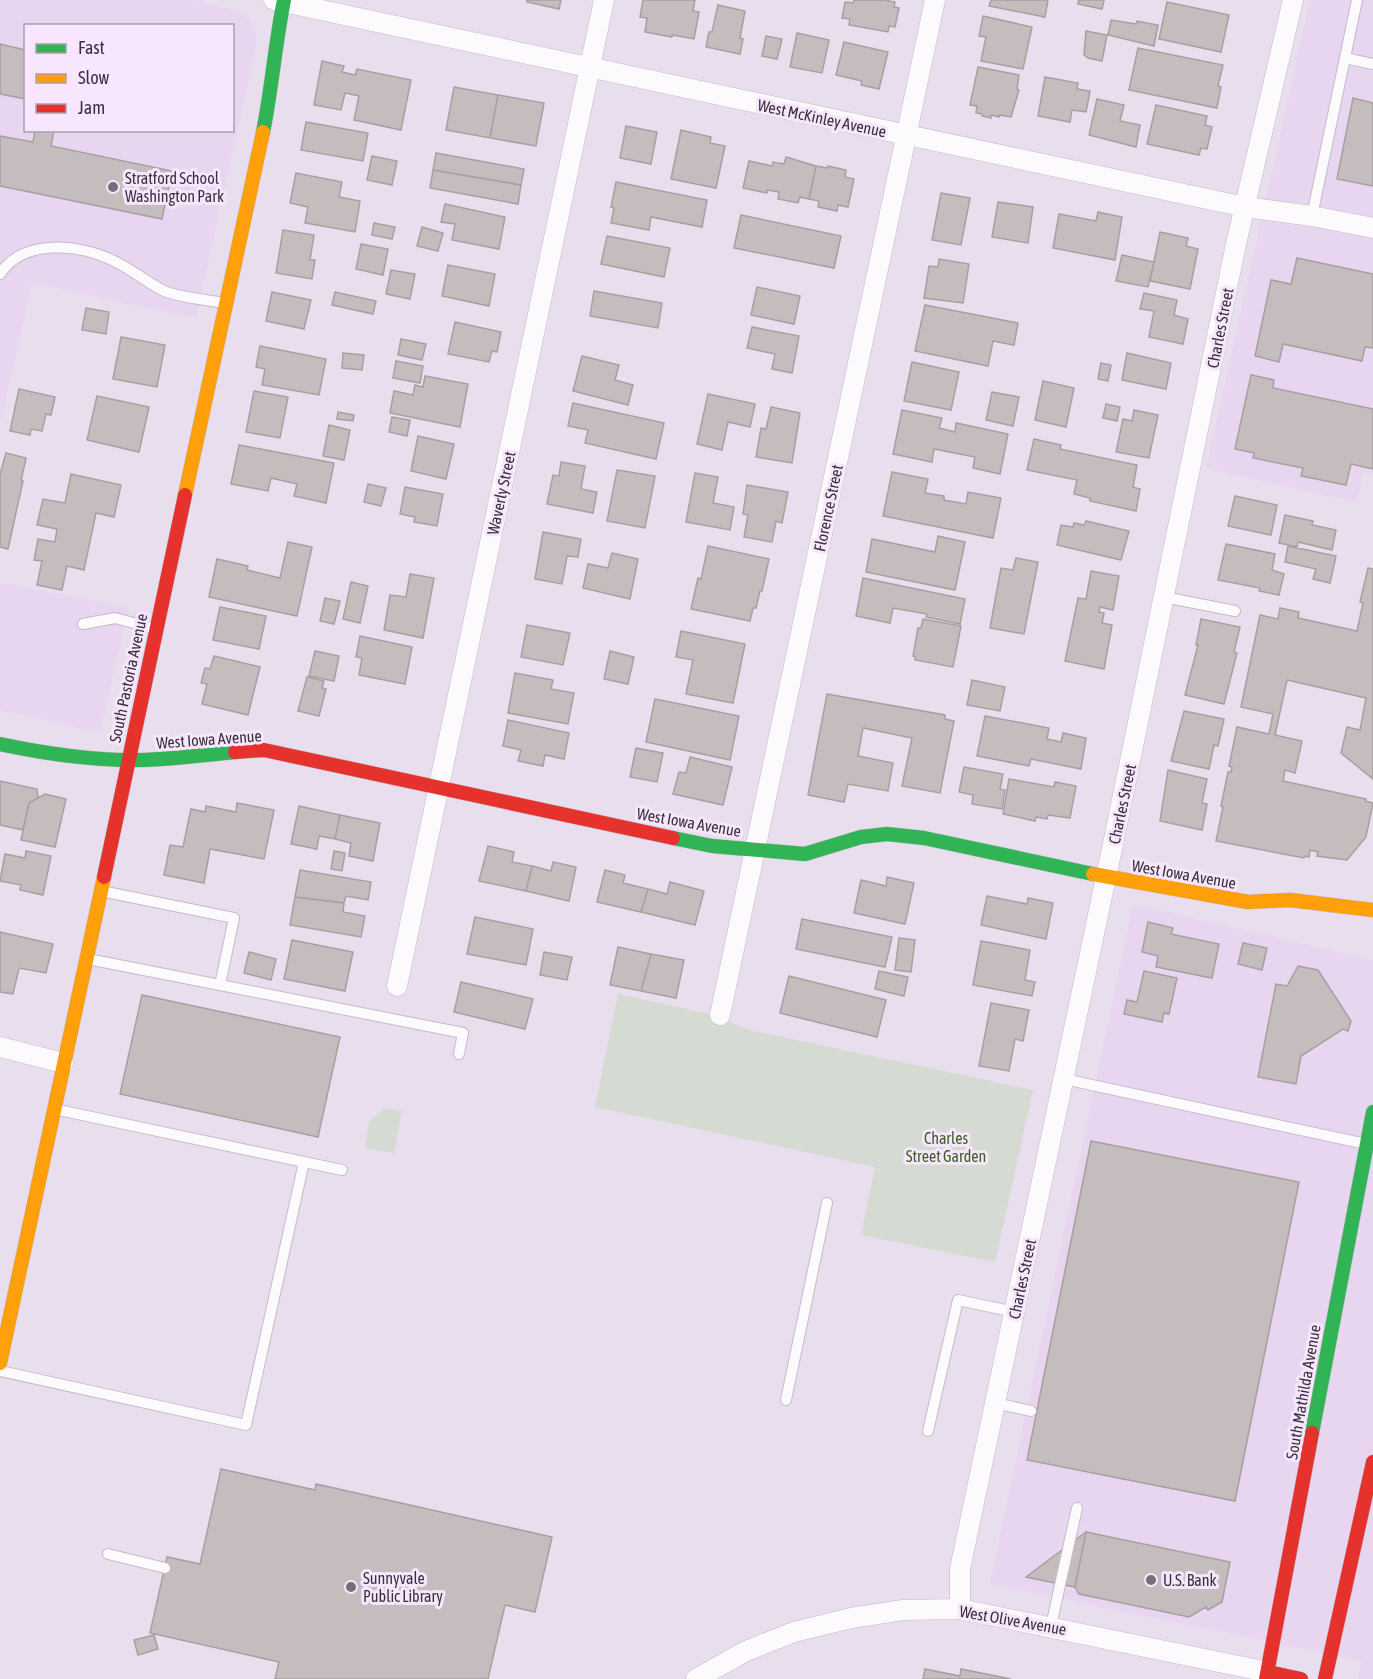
<svg xmlns="http://www.w3.org/2000/svg" width="1373" height="1679" font-family="'Asap Condensed',sans-serif">
  <style>
    .built { fill: #e8d5ef; fill-rule: evenodd }
    .green { fill: #d5dad2 }
    .building { fill: #c5bcbe; stroke: #a89fa2; stroke-width: 1.5 }
    .lines { fill: none; stroke-linecap: round; stroke-linejoin: round }
    .lane-casing { stroke: #c3bbc7; stroke-width: 12 }
    .street-casing { stroke: #c3bbc7; stroke-width: 21 }
    .fast-casing { stroke: #c3bbc7; stroke-width: 15 }
    .slow-casing { stroke: #c3bbc7; stroke-width: 15 }
    .jam-casing { stroke: #c3bbc7; stroke-width: 15 }
    .lane { stroke: #fcfafc; stroke-width: 10 }
    .street { stroke: #fcfafc; stroke-width: 20 }
    .fast { stroke: #30b455; stroke-width: 14 }
    .slow { stroke: #ff9f0a; stroke-width: 14 }
    .jam { stroke: #e5322d; stroke-width: 14 }
    .poi-dot { fill: #776e7a; stroke: #f7e6fd; stroke-width: 2 }
    .labels { text-anchor: middle; stroke-width: 6; stroke-linejoin: round; paint-order: stroke }
    .street-label { font-size: 16px; fill: #39313c; stroke: #f7e6fd }
    .poi-label { font-size: 16px; fill: #39313c; stroke: #f7e6fd; text-anchor: start }
    .park-label { font-size: 16px; fill: #3c6124; stroke: #f7e6fd }
  </style>
  <rect width="100%" height="100%" fill="#e9deee"/>
  <!-- built -->
  <path class="built" d="M0 0H197L244 14 252 23 256 33V45L196 318 32 283 0 424ZM26 26H232V130H26Z
    M1310 0H1373V474L1363 472 1357 502 1206 469Z
    M0 583 129 607 100 732 0 710Z
    M1133 904 1373 960V1679H1358L1362 1661 990 1584Z"/>
  <!-- green -->
  <path class="green" d="M618 994 701 1012 754 1031 1033 1090 995 1262 861 1235 875 1167 595 1107Z
    M384 1108 402 1111 394 1153 365 1148 369 1122Z"/>
  <!-- building -->
  <path class="building" d="M527 0H561L559 9 527 2Z
    M643 0H695L693 11 699 12 694 39 672 35V37L645 32 647 18 640 17Z
    M854 0H884L895 2 894 7 899 8 895 27 889 26 888 32 849 25 850 19 842 18 845 2 853 3Z
    M991 0H1048L1045 17 989 6Z
    M1079 0H1104L1102 9 1078 4Z
    M1167 2 1229 15 1221 52 1159 39Z
    M718 5 745 11 740 38 743 39 740 54 706 47 709 32H712Z
    M983 16 1032 27 1023 69 981 61 986 37 979 36Z
    M1111 20 1136 24 1137 21 1158 25 1154 46 1108 35Z
    M1086 31 1107 35 1102 61 1088 58 1084 55Z
    M797 33 829 40 822 73 790 67Z
    M766 36 782 39 777 59 762 56Z
    M844 42 888 52 879 89 861 85 862 81 836 75Z
    M0 44 26 50V99L0 94Z
    M1138 48 1223 65 1218 86 1221 87 1217 108 1129 90Z
    M322 61 344 66 342 72 355 75 357 69 411 80 401 130 354 120 359 96 345 93 341 110 314 105Z
    M978 67 1019 75 1017 89 1019 90 1011 117 999 115V117L991 115V118L982 116V114L976 113 977 106 970 105Z
    M1045 77 1078 83 1077 89 1090 91 1086 112 1072 110 1070 122 1038 116Z
    M454 87 498 95 490 138 446 130Z
    M498 95 544 103 536 146 490 138Z
    M1353 98 1373 103V186L1337 179Z
    M1097 99 1124 105 1120 121 1140 125 1136 147 1089 135Z
    M1156 105 1207 116 1205 125 1212 127 1207 149 1201 148 1199 155 1147 144Z
    M306 122 368 133 363 161 301 150Z
    M626 126 657 132 651 164 620 158Z
    M35 130H54L51 146 172 171 162 219 0 186V136L33 142Z
    M681 130 711 137 710 143 725 146 716 188 671 179Z
    M436 153 524 169 521 185 433 170Z
    M372 156 397 161 392 185 367 180Z
    M786 157 816 166 809 199 800 197 798 203 778 199 779 192 767 190V193L743 188 749 161 772 166 773 162 784 164Z
    M816 166 828 168V166L846 170 845 177 854 179 848 207 838 205 837 211 818 207 819 201 809 199Z
    M433 170 521 185 518 204 430 188Z
    M296 173 342 182 339 197 360 201 355 232 305 223 308 207 290 203Z
    M616 182 707 200 702 227 651 217 649 230 611 223 614 208 611 207Z
    M941 193 970 198 961 245 932 240Z
    M998 202 1033 207 1028 243 992 237Z
    M445 204 505 217 499 249 452 240 455 224 441 222Z
    M1098 212 1122 217 1115 260 1053 248 1059 214 1096 221Z
    M741 215 841 236 834 268 734 248Z
    M374 223 395 227 392 239 372 235Z
    M422 227 443 233 438 251 417 246Z
    M283 230 314 235 310 260H315L312 279 276 273Z
    M1160 232 1188 238 1186 246 1198 249 1190 289 1150 281Z
    M607 236 670 248 664 277 601 264Z
    M361 244 388 249 383 275 356 269Z
    M1122 255 1154 262 1148 287 1116 281Z
    M1297 258 1373 274V348L1365 347 1362 361 1283 344 1279 362 1255 356 1271 280 1291 284Z
    M939 259 969 264 963 303 924 298 929 266 938 267Z
    M448 265 495 274 489 306 442 296Z
    M391 270 415 274 410 299 386 294Z
    M757 287 800 296 794 324 751 315Z
    M594 291 662 303 658 328 590 316Z
    M272 292 311 300 304 329 266 321Z
    M335 292 376 301 373 314 332 305Z
    M1144 293 1177 300 1174 315 1188 319 1183 344 1149 337 1154 311 1140 309Z
    M925 305 1018 323 1014 345 993 341 988 366 915 351Z
    M86 308 109 312 106 334 82 330Z
    M455 322 501 332 497 352 492 351 489 362 448 354Z
    M752 327 799 336 792 373 772 369 775 354 747 348Z
    M121 337 165 345 157 387 113 379Z
    M401 339 426 344 422 360 398 355Z
    M260 346 326 359 319 395 262 385 265 369 256 367Z
    M343 353 364 355 362 370 342 368Z
    M1127 353 1171 363 1166 389 1122 380Z
    M582 356 619 365 615 380 633 385 628 405 573 391Z
    M396 361 423 366 420 383 393 378Z
    M912 362 959 372 951 410 904 401Z
    M1101 363 1111 365 1108 381 1098 379Z
    M1251 375 1274 380 1273 388 1373 409V469L1351 464 1346 485 1301 476 1303 468 1253 458 1254 453 1235 449Z
    M425 376 468 384 460 427 390 413 394 391 413 395 415 385 423 387Z
    M1043 381 1074 388 1066 427 1035 420Z
    M19 389 55 397 51 415 46 414 42 431 31 429 30 435 10 431Z
    M254 391 288 397 280 438 246 432Z
    M992 392 1019 397 1013 426 986 420Z
    M708 394 755 404 750 427 728 422 722 450 697 444Z
    M97 396 149 407 139 452 87 440Z
    M573 403 664 423 656 459 585 443 588 430 568 426Z
    M1106 404 1120 407 1117 421 1103 418Z
    M771 407 800 413 792 463 756 457 761 428 766 429Z
    M902 410 942 418 939 428 955 432 956 423 1008 434 1000 474 973 468 975 457 934 449 932 462 893 454Z
    M1134 410 1158 415 1149 458 1116 452 1123 419 1132 421Z
    M338 412 354 415 353 421 337 419Z
    M392 417 410 420 407 436 389 432Z
    M329 425 350 430 344 460 323 456Z
    M418 436 454 444 446 479 411 471Z
    M1034 439 1061 445 1060 449 1137 465 1133 487 1140 489 1136 511 1090 501V498L1074 494 1077 480 1027 470Z
    M239 445 334 463 326 503 294 496 297 484 271 478 268 491 231 484Z
    M6 453 26 458 21 481H23L8 549 0 547V474Z
    M561 462 585 466 581 489 597 492 593 513 547 504 553 475 559 476Z
    M617 470 655 476 645 528 607 521Z
    M892 472 928 479 925 493 944 496V500L966 504 968 492 1001 498 993 538 883 516Z
    M695 473 718 477 713 503 734 507 730 530 686 522Z
    M71 474 121 485 114 517 96 513 84 570 67 566 62 590 37 585 42 561 34 560 38 539 55 542 57 529 37 525 43 499 65 503Z
    M368 484 386 488 381 506 364 502Z
    M747 485 788 492 782 523 776 521 772 542 744 537 748 515 743 514Z
    M405 487 443 494 437 526 414 522 415 517 400 514Z
    M1235 496 1277 505 1271 535 1228 526Z
    M1285 515 1313 521 1312 525 1336 530 1332 550 1298 542 1297 547 1279 543Z
    M1086 521 1129 531 1121 560 1057 545 1061 525 1073 527 1074 523 1084 525Z
    M543 532 581 539 578 557 567 556 562 584 535 579Z
    M938 536 965 542 955 590 866 572 872 539 935 552Z
    M288 542 312 547 297 616 209 597 217 559 248 566 247 570 280 578Z
    M1226 544 1275 554 1272 570 1284 574 1279 595 1259 591 1260 588 1218 580Z
    M708 546 769 559 762 591H760L756 608H753L750 621 691 609 698 578 701 579Z
    M1288 546 1336 556 1330 583 1313 579 1316 569 1285 562Z
    M612 553 638 559 630 599 583 588 588 564 608 568Z
    M1016 558 1038 562 1024 634 990 628 1001 568 1013 570Z
    M1368 568 1373 569V779L1341 753 1347 727 1360 730 1366 698 1287 680 1275 735 1302 741 1295 773 1285 770 1283 781 1366 799 1365 801 1373 803 1366 837 1347 860 1317 856 1318 852 1310 850 1309 857 1305 856 1304 858 1216 841 1223 807 1221 806 1228 772H1231L1232 767 1229 766 1237 727 1269 734 1273 714 1241 707 1260 615 1278 619 1280 608 1299 612 1298 618 1357 631 1363 603 1360 602Z
    M1091 571 1119 576 1113 610 1100 607 1099 612 1104 613 1102 623 1112 625 1104 669 1065 661 1078 598 1086 599Z
    M410 574 434 578 423 638 384 630 390 595 406 597Z
    M863 578 965 599 960 624 926 617 927 614 893 608 890 623 856 616Z
    M351 582 368 586 360 623 343 619Z
    M325 598 340 601 334 624 320 621Z
    M220 607 266 616 259 649 213 640Z
    M923 619 961 626 953 667 915 660V656H913L918 628H921Z
    M1201 619 1240 627 1234 652 1237 653 1224 704 1185 695 1198 645H1196Z
    M527 625 570 633 563 665 521 657Z
    M681 631 745 644 733 703 686 694 693 660 676 657Z
    M360 636 412 647 405 684 359 675 362 658 356 657Z
    M315 651 339 656 334 681 309 676Z
    M610 651 634 657 628 684 604 679Z
    M214 656 260 667 248 715 202 704 207 684 201 683 205 668 210 669Z
    M515 673 553 680 551 689 574 693 568 724 508 713Z
    M307 677 324 681 322 688 326 689 319 716 298 711Z
    M972 680 1005 687 1000 711 967 705Z
    M827 694 945 715V719L954 721 940 793 902 786 912 738 863 728 858 756 893 763 888 791 848 784 844 802 808 795Z
    M655 699 739 716 730 760 646 742Z
    M1184 711 1224 719 1218 746 1214 745 1209 769 1171 761Z
    M985 716 1049 728 1047 739 1061 742 1063 733 1086 738 1081 769 1031 759 1029 766 977 756Z
    M508 720 569 733 564 759 545 755 543 766 518 761 521 750 503 746Z
    M636 748 663 753 657 782 630 777Z
    M690 757 732 767 723 805 673 794 679 772 686 773Z
    M964 767 1003 774 1000 789 1005 790 1002 809 972 804 973 795 959 792Z
    M1168 770 1207 779 1202 803 1207 804 1202 830 1160 821Z
    M1009 779 1054 787 1055 782 1076 786 1070 818 1048 815 1047 819 1036 817 1035 821 1003 814Z
    M0 781 37 789 38 798 29 803 23 830 0 825Z
    M45 794 66 799 55 847 21 840 29 803Z
    M237 803 274 810 264 859 210 849 204 883 164 875 170 845 183 847 191 809 205 812 206 806 236 812Z
    M299 806 340 815 335 839 319 836 317 849 291 844Z
    M340 815 380 823 373 861 349 856 351 843 335 839Z
    M488 846 514 852 512 862 532 866 526 891 479 881Z
    M26 851 51 856 43 895 20 890 21 885 0 881 5 854 25 858Z
    M334 851 345 853 342 871 331 869Z
    M553 862 576 867 569 901 526 891 532 866 551 871Z
    M300 870 371 882 368 900 346 896 344 903 295 897Z
    M605 870 625 875 623 883 648 889 641 912 597 902Z
    M887 877 914 883 905 924 854 913 861 880 886 886Z
    M670 882 704 891 695 925 641 912 648 889 667 894Z
    M987 896 1027 904 1028 898 1053 903 1046 939 981 925Z
    M295 897 344 903 343 912 365 916 361 937 290 925Z
    M475 917 533 929 526 965 467 954Z
    M802 919 892 937 885 967 796 949Z
    M1148 922 1173 928 1171 934 1219 944 1212 978 1156 967 1158 956 1142 952Z
    M0 932 53 944 46 973 19 968 13 994 0 992Z
    M899 938 915 940 911 972 895 970Z
    M292 940 353 952 345 991 284 979Z
    M981 941 1030 950 1025 980 1035 982 1032 996 973 985Z
    M1243 943 1267 948 1262 970 1238 964Z
    M618 947 651 954 641 991 610 985Z
    M249 952 276 959 271 980 244 973Z
    M544 952 572 957 567 980 540 975Z
    M651 954 684 960 676 998 641 991Z
    M1298 966 1318 970 1351 1021 1348 1031 1343 1029 1301 1056 1296 1084 1258 1077 1276 984 1287 986Z
    M879 971 908 977 904 996 875 989Z
    M1144 971 1177 978 1169 1014 1164 1013 1162 1022 1124 1014 1127 1000 1137 1002Z
    M789 976 886 1000 877 1037 780 1013Z
    M461 982 533 999 525 1029 454 1012Z
    M142 995 340 1037 318 1137 120 1094Z
    M991 1003 1029 1010 1023 1041 1015 1039 1009 1071 979 1066Z
    M1091 1141 1299 1182 1235 1501 1027 1460Z
    M221 1469 315 1490 316 1484 552 1537 535 1612 505 1605 488 1679H275L279 1662 150 1633 167 1557 200 1564Z
    M1086 1532 1230 1562 1222 1602 1208 1610 1206 1607 1189 1617 1079 1594 1075 1587Z
    M1086 1532 1075 1587 1026 1577Z
    M154 1635 158 1649 138 1655 134 1640Z
    M925 1669 960 1676 961 1669 1011 1679H923Z"/>
  <g class="lines">
    <!-- lane casing -->
    <g class="lane-casing">
      <path id="lane" d="M1345 58 1373 64
        M1312 216 1357 0
        M0 274C23 238 80 244 114 261 131 269 145 281 162 290 175 297 208 300 225 303
        M1164 597 1235 611
        M83 624 115 618 156 629
        M101 891 234 918 220 985 463 1033 459 1054
        M88 959 220 985
        M1064 1079 1366 1144
        M54 1109 342 1170
        M0 1371 246 1425 304 1162
        M786 1400 827 1203
        M995 1403 1031 1411
        M928 1431 958 1300 1015 1312
        M108 1554 165 1568
        M1051 1626 1077 1508"/>
    </g>
    <!-- street casing -->
    <g class="street-casing">
      <path id="street" d="M274 0 1245 207 1312 216 1373 228
        M397 986 604 0
        M720 1015 935 0
        M0 1047 63 1063
        M960 1609V1569L1113 844 1236 244 1293 0
        M696 1679 746 1651 794 1632 851 1618 903 1610 960 1609 1268 1672"/>
    </g>
    <!-- fast casing -->
    <g class="fast-casing">
      <path id="fast" d="M263 132C272 88 275 44 284 0
        M0 744C47 754 94 761 143 760 174 759 204 755 235 752
        M673 838 712 846 805 854 861 837 887 834 924 838 1093 874
        M1312 1433 1373 1112"/>
    </g>
    <!-- slow casing -->
    <g class="slow-casing">
      <path id="slow" d="M185 495 263 132
        M1093 874 1248 902 1290 900 1373 910
        M0 1363 104 877"/>
    </g>
    <!-- jam casing -->
    <g class="jam-casing">
      <path id="jam" d="M235 752 264 750 673 838
        M104 877 185 495
        M1268 1672 1301 1679
        M1266 1679 1312 1433
        M1325 1679 1373 1462"/>
    </g>
    <!-- lane -->
    <use href="#lane" class="lane"/>
    <!-- street -->
    <use href="#street" class="street"/>
    <!-- fast -->
    <use href="#fast" class="fast"/>
    <!-- slow -->
    <use href="#slow" class="slow"/>
    <!-- jam -->
    <use href="#jam" class="jam"/>
  </g>
  <!-- markers -->
  <g class="poi-dot">
    <circle cx="113" cy="187" r="6"/>
    <circle cx="1151" cy="1580" r="6"/>
    <circle cx="351" cy="1587" r="6"/>
  </g>
  <g class="labels">
    <!-- street labels -->
    <g class="street-label">
      <text transform="translate(822 118) rotate(12)" y="6">West McKinley Avenue</text>
      <text transform="translate(1220 328) rotate(-79)" y="6">Charles Street</text>
      <text transform="translate(501 493) rotate(-78)" y="6">Waverly Street</text>
      <text transform="translate(828 508) rotate(-78)" y="6">Florence Street</text>
      <text transform="translate(128 678) rotate(-78)" y="6">South Pastoria Avenue</text>
      <text transform="translate(209 739) rotate(-4)" y="6">West Iowa Avenue</text>
      <text transform="translate(1122 804) rotate(-78)" y="6">Charles Street</text>
      <text transform="translate(689 822) rotate(10)" y="6">West Iowa Avenue</text>
      <text transform="translate(1184 874) rotate(10)" y="6">West Iowa Avenue</text>
      <text transform="translate(1022 1279) rotate(-78)" y="6">Charles Street</text>
      <text transform="translate(1303 1392) rotate(-80)" y="6">South Mathilda Avenue</text>
      <text transform="translate(1013 1620) rotate(10)" y="6">West Olive Avenue</text>
    </g>
    <!-- poi labels -->
    <g class="poi-label">
      <text x="125" y="184">Stratford School<tspan x="125" dy="18">Washington Park</tspan></text>
      <text x="363" y="1584">Sunnyvale<tspan x="363" dy="18">Public Library</tspan></text>
      <text x="1163" y="1586">U.S. Bank</text>
    </g>
    <!-- park labels -->
    <g class="park-label">
      <text x="946" y="1144">Charles<tspan x="946" dy="18">Street Garden</tspan></text>
    </g>
  </g>
  <!-- legend -->
  <rect x="24" y="24" width="210" height="108" fill="#f7e6fd" stroke="#ab9eb0" stroke-width="1.5"/>
  <rect x="36" y="44" width="30" height="9" fill="#30b455" stroke="#ab9eb0" stroke-width="1.5"/>
  <text x="78" y="54" font-size="18" fill="#39313c">Fast</text>
  <rect x="36" y="74" width="30" height="9" fill="#ff9f0a" stroke="#ab9eb0" stroke-width="1.5"/>
  <text x="78" y="84" font-size="18" fill="#39313c">Slow</text>
  <rect x="36" y="104" width="30" height="9" fill="#e5322d" stroke="#ab9eb0" stroke-width="1.5"/>
  <text x="78" y="114" font-size="18" fill="#39313c">Jam</text>
</svg>
